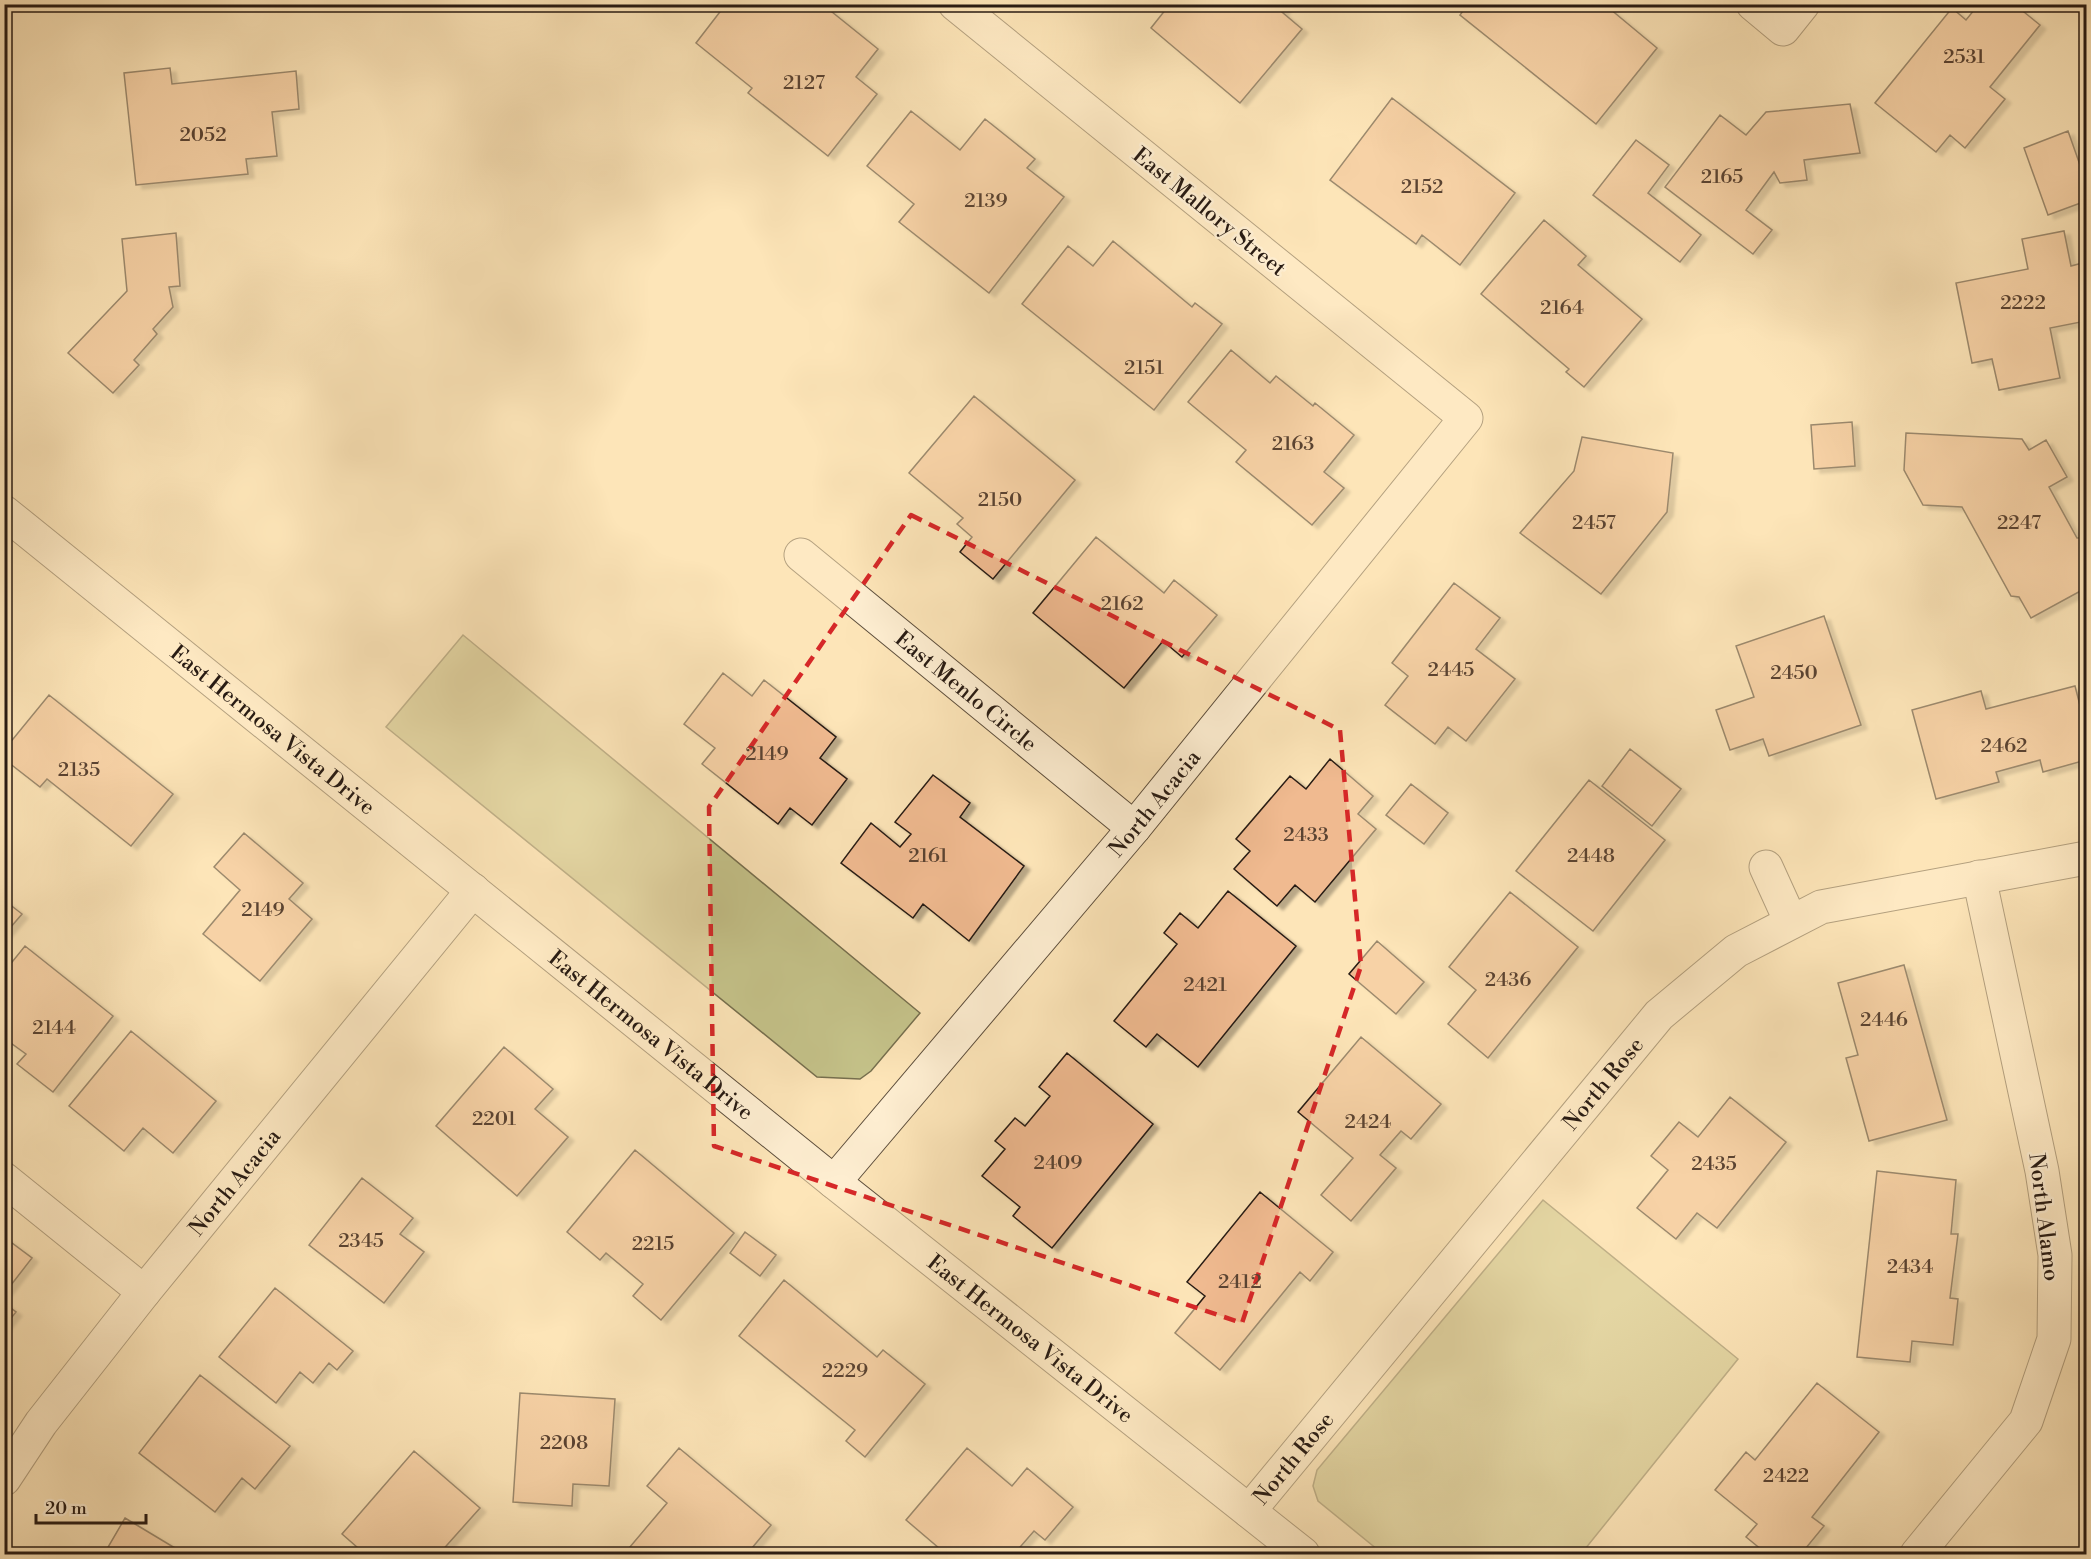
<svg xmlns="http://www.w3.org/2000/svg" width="2091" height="1559" font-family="'Libre Bodoni',serif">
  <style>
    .green { fill: #c5c38a; stroke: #766f4e; stroke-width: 1.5 }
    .building { fill: #f0ba90; stroke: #281b13; stroke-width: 1.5; filter: url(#shadow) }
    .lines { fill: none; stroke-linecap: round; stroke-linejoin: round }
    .minor-casing { stroke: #5d4e3c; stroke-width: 35 }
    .tertiary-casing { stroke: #5d4e3c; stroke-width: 35 }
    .minor { stroke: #feeed1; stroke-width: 33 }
    .tertiary { stroke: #feeed1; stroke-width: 33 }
    .marked { fill: none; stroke: #d62828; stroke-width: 4.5; stroke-dasharray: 12 8; stroke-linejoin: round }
    .labels { text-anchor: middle; stroke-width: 5; stroke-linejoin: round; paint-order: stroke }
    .number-label { font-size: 20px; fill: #5a4332 }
    .street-label { font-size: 22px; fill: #281b13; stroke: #feeed1 }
  </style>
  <defs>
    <filter id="shadow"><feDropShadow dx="6" dy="4" stdDeviation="1.5" flood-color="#0004"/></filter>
  </defs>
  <rect width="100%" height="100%" fill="#fde5b8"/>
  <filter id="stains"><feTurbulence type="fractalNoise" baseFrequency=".00333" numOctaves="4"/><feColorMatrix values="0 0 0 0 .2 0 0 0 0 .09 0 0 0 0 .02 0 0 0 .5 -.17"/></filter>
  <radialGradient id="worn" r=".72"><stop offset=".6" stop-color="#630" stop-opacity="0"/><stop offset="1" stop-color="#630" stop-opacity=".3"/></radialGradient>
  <!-- green -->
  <path class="green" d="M463 635 920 1013 871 1071 860 1079 817 1077 386 727Z
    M1543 1200 1738 1359 1581 1554H1383L1318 1501 1313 1486 1317 1470Z"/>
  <!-- building -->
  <path class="building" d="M726 4H822L878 49 856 77 877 94 828 156 748 93 752 88 696 43Z
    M1170 4H1287L1282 12 1302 29 1240 103 1151 28Z
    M1468 4H1540L1543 7 1545 4H1604L1657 48 1596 124 1460 15Z
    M1979 4H2014L2040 25 1990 87 2005 99 1965 148 1950 135 1936 152 1875 103 1952 8 1966 20Z
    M170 68 172 84 296 71 299 109 272 112 277 156 246 159 248 174 136 185 124 73Z
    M1392 98 1515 193 1460 265 1422 235 1416 244 1330 180Z
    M1850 104 1860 153 1804 160 1807 180 1780 183 1774 172 1746 210 1772 230 1753 254 1665 187 1720 115 1746 135 1766 112Z
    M911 111 960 150 985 119 1035 159 1027 168 1064 197 989 293 899 222 914 204 867 166Z
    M2068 131 2086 182V201L2048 215 2024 148Z
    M1636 140 1669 165 1648 193 1701 235 1680 262 1593 195Z
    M1544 220 1586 256 1578 265 1642 319 1584 387 1566 372 1569 369 1481 294Z
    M2064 231 2071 266 2086 262V321L2050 328 2060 378 1999 390 1992 359 1972 363 1956 283 2028 269 2022 239Z
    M176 233 180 286 169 287 173 307 153 329 157 334 134 360 139 365 113 393 68 353 127 291 122 239Z
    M1113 241 1192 307 1195 303 1222 324 1154 410 1022 304 1068 246 1093 266Z
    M1231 350 1270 383 1276 376 1313 406 1315 403 1354 435 1324 472 1344 488 1312 525 1236 462 1246 450 1188 402Z
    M974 396 1075 480 993 579 960 552 972 537 957 524 963 518 909 473Z
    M1852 422 1855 466 1814 469 1811 425Z
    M1906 433 2022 439 2029 450 2046 440 2067 477 2049 487 2077 538H2083L2086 545V588L2031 618 2019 597 2011 596 1962 507 1923 505 1904 470Z
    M1582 437 1673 453 1667 512 1601 594 1520 533 1574 471Z
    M1096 537 1164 593 1174 580 1217 615 1182 657 1163 641 1124 688 1033 613Z
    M1454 583 1500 618 1476 649 1515 679 1466 741 1448 727 1435 744 1385 705 1408 676 1392 663Z
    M1824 616 1861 725 1769 756 1763 739 1730 750 1716 710 1754 697 1736 646Z
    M723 673 752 696 764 680 836 737 820 758 847 779 812 825 790 808 778 824 702 764 715 748 684 724Z
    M2075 686 2086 729V760L2043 772 2040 760 1996 772 1999 782 1936 799 1912 710 1981 691 1986 709Z
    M49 695 173 794 131 846 47 779 40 787 4 759V750Z
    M1630 749 1681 789 1652 826 1602 786Z
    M1330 759 1373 796 1358 814 1376 829 1315 902 1295 885 1277 906 1234 869 1250 851 1236 839 1290 776 1306 789Z
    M933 775 970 803 960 817 1024 866 969 941 923 904 913 918 841 863 871 823 900 847 911 834 895 822Z
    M1589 780 1665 840 1593 931 1516 871Z
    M1411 784 1448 813 1424 844 1386 815Z
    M244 833 303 883 289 899 312 919 260 981 203 934 240 890 214 867Z
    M1228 891 1296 946 1198 1067 1157 1034 1146 1047 1114 1021 1177 944 1164 933 1180 913 1198 928Z
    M1510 892 1578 947 1488 1058 1448 1024 1476 990 1449 967Z
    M4 900 22 914 4 935Z
    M1377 941 1424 982 1396 1014 1349 974Z
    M25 946 113 1016 53 1092 17 1064 26 1054 4 1038V972Z
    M1904 965 1947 1120 1869 1141 1846 1058 1858 1055 1838 983Z
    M131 1031 216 1101 173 1153 143 1128 124 1151 69 1106Z
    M1361 1037 1441 1104 1411 1139 1401 1131 1380 1155 1396 1168 1351 1221 1321 1195 1353 1158 1298 1112Z
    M504 1047 553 1089 535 1109 568 1137 517 1196 436 1126Z
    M1067 1053 1153 1124 1052 1248 1013 1216 1020 1207 982 1176 1005 1149 995 1141 1015 1118 1025 1126 1050 1096 1039 1087Z
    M1730 1097 1786 1142 1717 1228 1697 1213 1676 1239 1637 1208 1668 1170 1651 1156 1679 1122 1698 1137Z
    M635 1150 734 1233 661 1320 633 1296 643 1284 606 1253 600 1260 567 1232Z
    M1877 1171 1956 1180 1951 1234H1958L1950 1298 1958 1299 1953 1345 1912 1341 1910 1362 1857 1357Z
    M362 1178 413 1218 400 1234 424 1252 384 1303 309 1245Z
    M1260 1192 1333 1252 1310 1281 1300 1272 1220 1370 1175 1333 1205 1296 1187 1282Z
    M745 1232 776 1255 760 1276 730 1253Z
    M4 1237 32 1258 4 1294Z
    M784 1280 877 1357 883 1350 925 1384 865 1457 846 1441 855 1430 739 1336Z
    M275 1288 353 1351 337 1370 329 1363 313 1383 300 1372 276 1403 219 1357Z
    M4 1303 16 1312 4 1327Z
    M200 1375 290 1446 255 1489 242 1478 215 1512 139 1453Z
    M1817 1383 1879 1432 1812 1517 1824 1526 1801 1554H1767L1746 1537 1757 1524 1715 1490 1746 1452 1755 1460Z
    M520 1393 615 1399 609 1486 573 1484 572 1506 513 1502Z
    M679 1448 771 1525 747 1554H624L667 1503 647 1486Z
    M967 1448 1012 1486 1027 1468 1073 1507 1045 1540 1034 1531 1014 1554H946L906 1520Z
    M414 1451 480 1508 439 1554H365L342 1534Z
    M125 1518 185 1554H104Z"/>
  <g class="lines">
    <!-- minor casing -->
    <g class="minor-casing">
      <g id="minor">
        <path d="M1753 4 1783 29 1803 4"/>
        <path id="s1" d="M801 555 1134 828"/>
        <path d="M1766 867 1791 922"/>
        <path d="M4 1179 144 1292"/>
        <path id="s2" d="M834 1182 1134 828 1466 418 955 4"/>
        <path id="s3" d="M4 1479 41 1423 144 1292 473 890"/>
        <path id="s4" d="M1249 1511 1659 1015 1736 951 1821 907 2086 858"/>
        <path d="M1917 1554 2026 1421 2054 1339 2055 1255 2042 1171 1979 877"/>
      </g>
    </g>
    <!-- tertiary casing -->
    <g class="tertiary-casing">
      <g id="tertiary">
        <path id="s5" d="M4 512 834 1182 1303 1554"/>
      </g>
    </g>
    <!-- minor -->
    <use href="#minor" class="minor"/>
    <!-- tertiary -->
    <use href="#tertiary" class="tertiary"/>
  </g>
  <!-- marked area -->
  <path d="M0 0H2091V1559H0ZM911 515 1340 730 1361 966 1242 1323 714 1146 709 807Z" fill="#fde5b8" fill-opacity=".55" fill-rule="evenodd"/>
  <path class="marked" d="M911 515 1340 730 1361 966 1242 1323 714 1146 709 807Z"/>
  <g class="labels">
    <!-- number labels -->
    <g class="number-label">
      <text x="1964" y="63">2531</text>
      <text x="804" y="89">2127</text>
      <text x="203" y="141">2052</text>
      <text x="1722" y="183">2165</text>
      <text x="1422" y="193">2152</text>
      <text x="986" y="207">2139</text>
      <text x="2023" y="309">2222</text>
      <text x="1562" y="314">2164</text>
      <text x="1144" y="374">2151</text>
      <text x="1293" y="450">2163</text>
      <text x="1000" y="506">2150</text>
      <text x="1594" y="529">2457</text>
      <text x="2019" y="529">2247</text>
      <text x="1122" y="610">2162</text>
      <text x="1451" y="676">2445</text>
      <text x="1794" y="679">2450</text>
      <text x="2004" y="752">2462</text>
      <text x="767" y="760">2149</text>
      <text x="79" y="776">2135</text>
      <text x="1306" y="841">2433</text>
      <text x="928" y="862">2161</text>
      <text x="1591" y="862">2448</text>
      <text x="263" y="916">2149</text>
      <text x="1508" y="986">2436</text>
      <text x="1205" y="991">2421</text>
      <text x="1884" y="1026">2446</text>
      <text x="54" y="1034">2144</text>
      <text x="494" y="1125">2201</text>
      <text x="1368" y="1128">2424</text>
      <text x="1058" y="1169">2409</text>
      <text x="1714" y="1170">2435</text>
      <text x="361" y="1247">2345</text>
      <text x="653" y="1250">2215</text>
      <text x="1910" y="1273">2434</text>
      <text x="1240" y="1288">2412</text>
      <text x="845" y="1377">2229</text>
      <text x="564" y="1449">2208</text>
      <text x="1786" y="1482">2422</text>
    </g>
    <!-- street labels -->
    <g class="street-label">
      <text transform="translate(1210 211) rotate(39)" y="8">East Mallory Street</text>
      <text dy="8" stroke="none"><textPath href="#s1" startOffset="214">East Menlo Circle</textPath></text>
      <text dy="8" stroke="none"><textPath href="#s5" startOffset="346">East Hermosa Vista Drive</textPath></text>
      <text dy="8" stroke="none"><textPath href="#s2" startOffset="496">North Acacia</textPath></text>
      <text dy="8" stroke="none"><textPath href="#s5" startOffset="832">East Hermosa Vista Drive</textPath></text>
      <text dy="8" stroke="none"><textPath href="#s4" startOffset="555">North Rose</textPath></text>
      <text dy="8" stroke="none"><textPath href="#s3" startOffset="376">North Acacia</textPath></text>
      <text transform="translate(2045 1217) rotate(83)" y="8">North Alamo</text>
      <text dy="8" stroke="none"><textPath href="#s5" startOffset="1318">East Hermosa Vista Drive</textPath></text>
      <text dy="8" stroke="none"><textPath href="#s4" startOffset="69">North Rose</textPath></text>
    </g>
  </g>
  <!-- margin -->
  <rect width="2091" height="1559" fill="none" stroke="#fde5b8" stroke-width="24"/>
  <rect x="6" y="6" width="2079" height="1547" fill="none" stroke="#281b13" stroke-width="3"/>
  <rect x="12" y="12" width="2067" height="1535" fill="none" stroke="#281b13" stroke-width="1.5"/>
  <!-- scale -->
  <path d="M36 1514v9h110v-9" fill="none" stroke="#281b13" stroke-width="3"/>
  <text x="45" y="1514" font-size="18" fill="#281b13" stroke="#feeed1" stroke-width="4.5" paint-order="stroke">20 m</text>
  <rect width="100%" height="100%" filter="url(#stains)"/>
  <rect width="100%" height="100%" fill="url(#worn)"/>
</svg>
